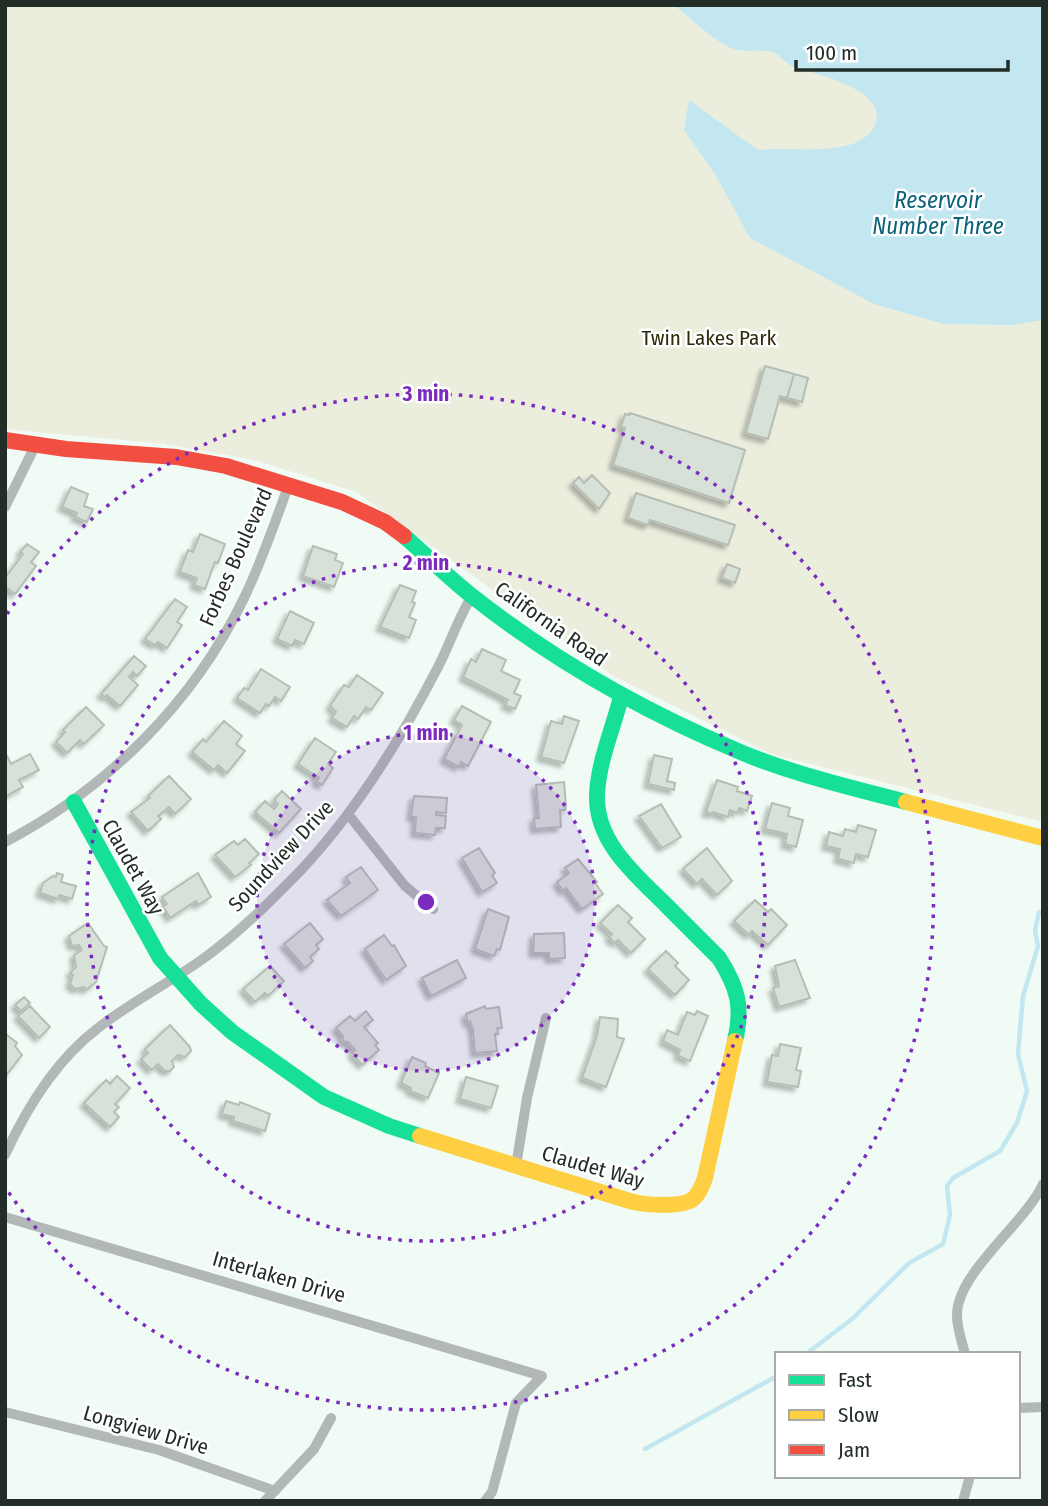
<svg xmlns="http://www.w3.org/2000/svg" width="1048" height="1506" font-family="'Fira Sans Condensed',sans-serif">
  <style>
    .green { fill: #ebeedd }
    .water { fill: #c3e7f1 }
    .lines { fill: none; stroke-linecap: round; stroke-linejoin: round }
    .stream { stroke: #c3e7f1; stroke-width: 4.5 }
    .building { fill: #d8e1d8; stroke: #b5bdb5; stroke-width: 2; filter: url(#shadow) }
    .street { stroke: #b1b8b7; stroke-width: 10 }
    .fast { stroke: #16e098; stroke-width: 16 }
    .slow { stroke: #ffcf43; stroke-width: 16 }
    .jam { stroke: #f24e42; stroke-width: 16 }
    .ring { fill: none; stroke: #7b2cbf; stroke-width: 3.5; stroke-dasharray: 3.5 7 }
    .labels { text-anchor: middle; stroke-width: 5; stroke-linejoin: round; paint-order: stroke }
    .park-label { font-size: 21px; fill: #2f2a09; stroke: #fff }
    .street-label { font-size: 21px; fill: #212d26; stroke: #fff }
    .water-label { font-size: 23px; font-style: italic; fill: #0a617a; stroke: #fff }
    .centre { fill: #7b2cbf; stroke: #fff; stroke-width: 3.5 }
    .ring-label { font-size: 21px; text-anchor: middle; font-weight: bold; fill: #7b2cbf; stroke: #fff; stroke-width: 5; stroke-linejoin: round; paint-order: stroke }
  </style>
  <defs>
    <filter id="shadow"><feDropShadow dx="-4" dy="4" stdDeviation="2" flood-color="#0004"/></filter>
  </defs>
  <rect width="100%" height="100%" fill="#f0fbf5"/>
  <!-- green -->
  <path class="green" d="M5 5H1043V822L771 754 611 675 356 492 254 460 164 444 5 429Z"/>
  <!-- water -->
  <path class="water" d="M674 5H1043V320L1011 325 944 324 874 304 750 238 715 174 684 130 689 100 758 150C788 147 819 153 849 145 859 143 869 135 874 127 893 90 815 74 794 67 786 64 780 54 772 52 757 48 741 55 725 45 709 36 689 17 674 5Z"/>
  <g class="lines">
    <!-- stream -->
    <path class="stream" d="M806 1354 852 1319 909 1263 943 1244 950 1215 947 1186 953 1178 1000 1151 1017 1123 1027 1091 1018 1054 1023 996 1038 946 1035 930 1039 912
      M645 1449 777 1376"/>
  </g>
  <!-- building -->
  <path class="building" d="M765 366 794 374 787 398 780 396 768 439 746 433Z
    M794 374 808 378 802 402 787 398Z
    M630 413 745 450 729 503 613 465 625 428 621 427 625 414 629 415Z
    M592 475 610 493 599 509 573 483 579 477 584 483Z
    M71 487 88 494 84 506 93 509 87 522 75 517 77 513 62 507Z
    M636 493 735 525 728 545 650 520 648 525 628 518Z
    M200 534 225 544 218 563 215 562 205 589 194 585 197 578 180 572 188 550 193 552Z
    M27 544 39 552 31 562 36 566 15 594 5 586V578L23 554 20 552Z
    M313 546 337 554 335 560 343 563 334 587 303 576Z
    M727 564 740 569 735 583 722 578Z
    M400 585 416 591 412 602 415 603 409 617 416 620 409 638 380 627Z
    M175 599 187 607 177 622 182 625 167 648 158 642 155 645 145 639Z
    M290 611 314 623 304 644 295 640 292 646 277 639Z
    M482 649 506 660 501 671 520 680 514 693 521 696 515 709 505 705 508 700 463 677 471 659 476 662Z
    M134 656 146 666 137 676 133 672 129 677 138 685 120 706 107 695 105 697 101 694Z
    M261 669 290 687 281 701 275 697 269 706 266 704 260 713 237 698 244 688 248 690Z
    M357 675 383 693 371 710 366 707 358 719 354 716 347 727 332 718 336 712 330 706 344 685 349 687Z
    M462 706 491 722 468 766 461 762 459 767 444 759 462 725 454 720Z
    M86 707 104 725 84 744 80 740 67 753 56 742 65 732 63 730Z
    M564 716 579 721 564 763 541 757 551 721 562 724Z
    M224 721 242 736 236 744 245 751 227 773 218 765 214 770 192 752 203 739 206 742Z
    M315 738 336 752 328 764 333 768 322 785 316 781 319 778 298 764Z
    M30 754 39 770 19 780 23 787 6 796 5 757 7 756 11 764Z
    M654 755 672 759 667 781 675 783 674 790 648 784Z
    M169 776 191 799 175 814 169 807 158 816 161 819 148 831 131 812 150 798 148 796Z
    M717 780 738 787 737 791 752 796 747 811 739 808 737 813 730 810 728 817 713 812 712 814 706 812Z
    M564 782 566 806 565 810H560L561 827 535 829 534 818H539L536 785Z
    M282 791 301 809 279 833 255 812 265 801 274 809 278 804 274 800Z
    M414 796 447 798 446 813 436 812V815L446 816 445 828H436L435 835 415 833 416 817H411Z
    M772 803 790 808 788 816 803 820 796 847 785 844 787 834 765 829Z
    M661 804 681 837 662 848 639 816Z
    M858 825 876 830 868 857 856 854 854 863 838 859 840 849 826 846 829 832 843 836 845 829 856 832Z
    M245 839 259 854 249 863 251 865 235 877 215 855 234 841 238 845Z
    M479 848 495 873 492 875 497 883 482 892 462 858Z
    M707 848 732 881 717 895 702 879 697 884 683 869Z
    M578 859 597 882 595 883 603 894 582 909 566 888 563 891 557 882 569 873 565 868Z
    M361 867 378 890 341 916 327 900 350 883 346 877Z
    M57 873 63 875 61 882 76 886 72 899 59 895 58 899 40 893 43 883 53 876 56 877Z
    M198 873 211 897 198 905 196 901 170 918 163 906 167 904 162 897Z
    M755 900 768 912 771 909 787 925 768 945 752 931 749 935 734 921Z
    M618 905 632 918 628 922 645 939 631 953 618 940 615 943 609 937 612 934 600 923Z
    M488 909 509 917 500 950 497 949 494 956 475 949Z
    M88 923 104 946 107 947 96 982 86 990 84 987 75 989 70 984 73 975 70 973 76 967 74 955 82 950 79 945 72 946 69 936Z
    M310 923 323 939 316 945 319 949 310 957 313 961 305 968 284 944Z
    M564 933 565 958 549 959V953H533L534 934Z
    M384 935 392 946 394 945 406 966 386 980 365 949Z
    M666 951 678 963 675 966 689 980 675 995 648 969Z
    M457 960 466 978 431 996 422 978Z
    M795 960 810 998 779 1007 773 988 779 986 775 966Z
    M270 966 284 981 268 996 265 993 255 1002 243 989Z
    M24 997 30 1003 21 1011 15 1005Z
    M30 1006 50 1027 39 1038 18 1016Z
    M485 1006 486 1009 499 1007 502 1028H497L498 1034H495L497 1051 475 1053 473 1030 470 1021 467 1022 466 1014Z
    M366 1011 373 1020 364 1027 378 1043 375 1045 379 1050 362 1065 352 1053 355 1050 348 1042H345L342 1039 343 1036 336 1028 350 1016 355 1021Z
    M697 1011 708 1016 690 1061 678 1056 680 1050 663 1041 667 1030 678 1035 687 1012 695 1015Z
    M600 1017 618 1019 617 1037 624 1039 606 1087 582 1078 597 1036Z
    M170 1025 190 1047 191 1051 185 1057 178 1055 172 1061 174 1067 170 1071H165L158 1064 151 1070 141 1059 148 1053 145 1049Z
    M7 1035 17 1043 15 1046 22 1055 7 1074 5 1072V1037Z
    M780 1044 801 1048 796 1070 801 1071 798 1087 767 1082 772 1055 778 1056Z
    M412 1057 426 1063 425 1066 439 1073 428 1098 410 1091 411 1088 401 1083Z
    M117 1076 130 1088 115 1104 119 1107 114 1112 119 1117 110 1127 84 1103 106 1080 110 1084Z
    M466 1077 498 1086 491 1108 460 1099Z
    M226 1101 239 1105 240 1102 270 1114 265 1131 233 1121 234 1117 222 1114Z"/>
  <g class="lines">
    <!-- street -->
    <path class="street" d="M5 507 36 444
      M348 814 405 886 433 909
      M5 842C107 789 194 702 244 598 262 561 275 522 289 484
      M5 1155C27 1107 56 1060 98 1028 130 1003 167 984 200 961 237 935 271 901 302 869 358 809 401 739 438 667 450 644 458 618 472 596
      M516 1166 527 1098 546 1018
      M5 1217 542 1376 516 1403 492 1492 485 1501
      M965 1354C962 1342 957 1328 957 1316 956 1273 1025 1224 1043 1184
      M1018 1408 1043 1407
      M5 1412 159 1450 275 1491
      M265 1501 314 1449 331 1418
      M963 1501 970 1476"/>
    <!-- fast -->
    <path class="fast" d="M404 536C427 556 449 578 472 596 553 660 643 711 738 751 792 774 849 787 906 802
      M621 697C613 729 598 762 597 796 596 843 636 875 666 905 684 923 701 940 719 958 738 988 743 1007 735 1041
      M74 802 160 958 201 1004 232 1032 324 1097 389 1126 420 1136"/>
    <!-- slow -->
    <path class="slow" d="M906 802 1043 838
      M420 1136 633 1202C647 1205 676 1207 690 1201 698 1197 702 1186 705 1178L735 1041"/>
    <!-- jam -->
    <path class="jam" d="M5 440 66 449 176 457 226 466 342 502 385 522 404 536"/>
  </g>
  <!-- distance rings -->
  <circle cx="426" cy="902" r="169" fill="#7b2cbf" fill-opacity=".12"/>
  <g class="ring">
    <circle cx="426" cy="902" r="169"/>
    <circle cx="426" cy="902" r="339"/>
    <path d="M7 614A508 508 0 1 1 7 1190"/>
  </g>
  <g class="labels">
    <!-- park labels -->
    <g class="park-label">
      <text x="709" y="345">Twin Lakes Park</text>
    </g>
    <!-- street labels -->
    <g class="street-label">
      <text transform="translate(236 557) rotate(-66)" y="7">Forbes Boulevard</text>
      <text transform="translate(551 624) rotate(35)" y="7">California Road</text>
      <text transform="translate(281 856) rotate(-47)" y="7">Soundview Drive</text>
      <text transform="translate(133 867) rotate(61)" y="7">Claudet Way</text>
      <text transform="translate(593 1167) rotate(16)" y="7">Claudet Way</text>
      <text transform="translate(279 1277) rotate(16)" y="7">Interlaken Drive</text>
      <text transform="translate(146 1430) rotate(16)" y="7">Longview Drive</text>
    </g>
    <!-- water labels -->
    <g class="water-label">
      <text x="938" y="208">Reservoir<tspan x="938" dy="26">Number Three</tspan></text>
    </g>
  </g>
  <circle cx="426" cy="902" r="10" class="centre"/>
  <g class="ring-label">
    <text x="426" y="401">3 min</text>
    <text x="426" y="570">2 min</text>
    <text x="426" y="740">1 min</text>
  </g>
  <!-- border -->
  <rect width="1048" height="1506" fill="none" stroke="#212d26" stroke-width="14"/>
  <!-- legend -->
  <rect x="775" y="1352" width="245" height="126" fill="#ffffff" stroke="#a6aba8" stroke-width="2"/>
  <rect x="789" y="1375" width="35" height="10" fill="#16e098" stroke="#a6aba8" stroke-width="2"/>
  <text x="838" y="1387" font-size="21" fill="#212d26">Fast</text>
  <rect x="789" y="1410" width="35" height="10" fill="#ffcf43" stroke="#a6aba8" stroke-width="2"/>
  <text x="838" y="1422" font-size="21" fill="#212d26">Slow</text>
  <rect x="789" y="1445" width="35" height="10" fill="#f24e42" stroke="#a6aba8" stroke-width="2"/>
  <text x="838" y="1457" font-size="21" fill="#212d26">Jam</text>
  <!-- scale -->
  <path d="M796 60v10h212v-10" fill="none" stroke="#212d26" stroke-width="3.5"/>
  <text x="806" y="60" font-size="21" fill="#212d26" stroke="#ffffff" stroke-width="5" paint-order="stroke">100 m</text>
</svg>
